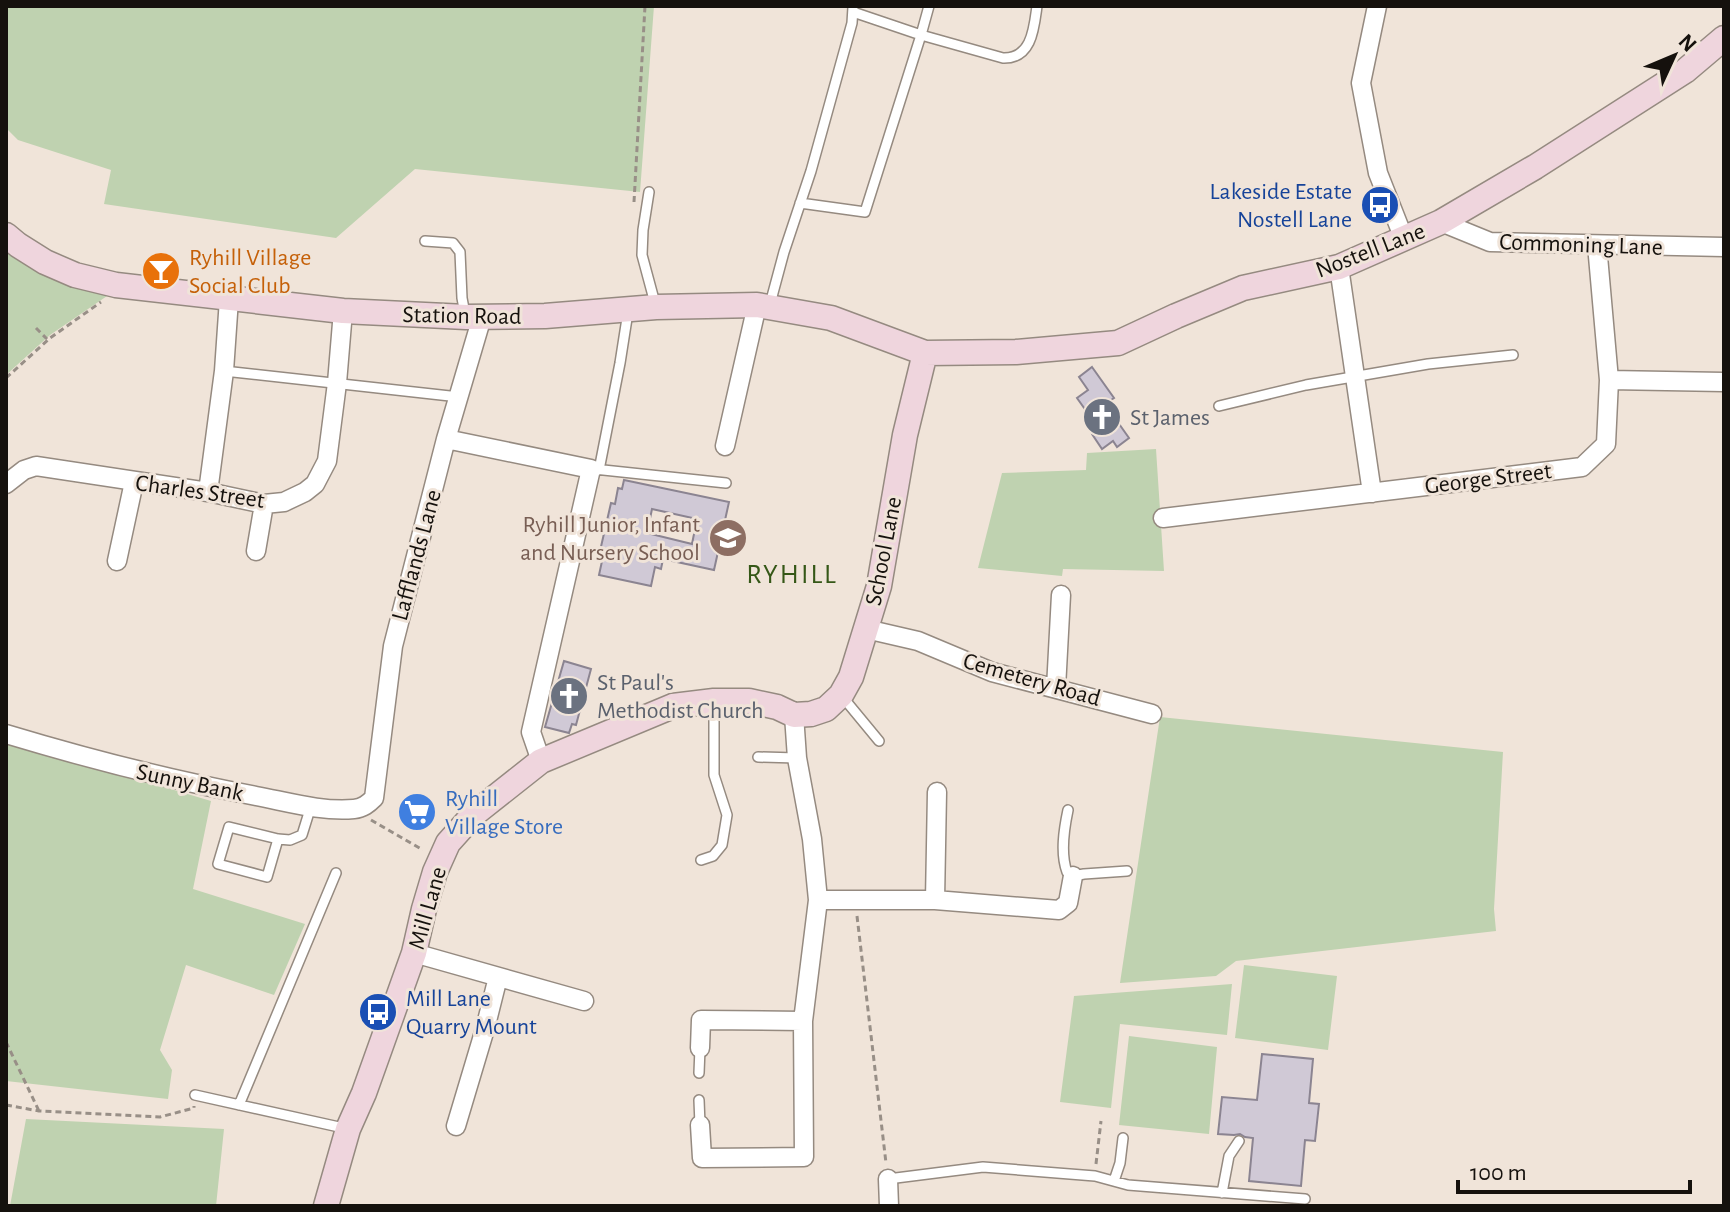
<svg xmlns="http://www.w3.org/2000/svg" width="1730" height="1212" font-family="'Alegreya Sans',sans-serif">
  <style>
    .green { fill: #bfd2b0 }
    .building { fill: #d0c9d6; stroke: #8b8491; stroke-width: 2; fill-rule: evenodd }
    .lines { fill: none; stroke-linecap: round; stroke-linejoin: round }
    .lane-casing { stroke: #958a80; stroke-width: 12 }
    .street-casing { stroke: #958a80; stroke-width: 21 }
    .secondary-casing { stroke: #958a80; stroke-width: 27 }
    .path { stroke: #988f87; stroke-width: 3; stroke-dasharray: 6 4; stroke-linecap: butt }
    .lane { stroke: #fff; stroke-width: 9 }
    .street { stroke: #fff; stroke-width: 18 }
    .secondary { stroke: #efd5dd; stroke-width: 24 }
    .labels { text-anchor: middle; stroke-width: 6; stroke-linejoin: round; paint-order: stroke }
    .transit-label { font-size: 24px; fill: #164399; stroke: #f0e4d9; text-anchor: end }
    .street-label { font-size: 24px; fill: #15110d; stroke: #f0e4d9 }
    .food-label { font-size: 24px; fill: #c56008; stroke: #f0e4d9; text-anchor: start }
    .worship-label { font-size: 24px; fill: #5b616d; stroke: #f0e4d9; text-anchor: start }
    .education-label { font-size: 24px; fill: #785e54; stroke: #f0e4d9; text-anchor: end }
    .shop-label { font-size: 24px; fill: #366cbe; stroke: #f0e4d9; text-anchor: start }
    .quarter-label { font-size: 28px; letter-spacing: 2px; fill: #355717; stroke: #f0e4d9 }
  </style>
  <rect width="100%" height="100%" fill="#f0e4d9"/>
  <!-- green -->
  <path class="green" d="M6 6H654L640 192 415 169 336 238 104 204 111 170 18 140 6 128Z
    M6 238 113 287 107 296 50 335 6 375Z
    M1156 449 1164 571 1063 569 1062 576 978 568 1002 473 1086 470 1087 453Z
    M1160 717 1503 752 1494 909 1496 931 1236 961 1216 976 1120 983Z
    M6 740 211 801 193 889 305 924 274 995 186 965 160 1050 172 1070 168 1099 6 1081Z
    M1244 965 1337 976 1328 1050 1235 1038Z
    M1232 984 1227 1035 1120 1024 1111 1108 1060 1102 1074 996Z
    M1129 1036 1217 1047 1209 1134 1119 1125Z
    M26 1119 224 1129 216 1206H10Z"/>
  <!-- building -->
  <path class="building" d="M1092 367 1114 398 1105 404 1129 438 1117 447 1113 441 1102 449 1092 434 1099 429 1077 398 1088 390 1079 377Z
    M624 480 729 502 714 570 663 559 661 569 655 567 651 586 599 575 604 552 600 551 611 503 615 504 618 488 622 489ZM652 509 697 519 692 544 647 533Z
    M564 661 591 669 576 725 572 724 569 733 545 727Z
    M1262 1054 1313 1059 1309 1103 1319 1104 1315 1141 1305 1140 1301 1186 1249 1181 1253 1138 1245 1137 1240 1134 1234 1135 1218 1134 1222 1097 1257 1100Z"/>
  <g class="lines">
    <!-- lane casing -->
    <g class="lane-casing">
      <path id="lane" d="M929 6 921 35 1003 58C1032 59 1034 28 1037 6
        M649 192 643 230 642 255 656 307
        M800 203 865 212 921 35 853 12
        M425 241 453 243 460 252 462 298 465 314
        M770 304 784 252 811 171 852 23 853 7
        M224 371 459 397
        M1219 406 1306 385 1428 364 1513 355
        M594 469 726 483
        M599 470 620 363 628 312
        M841 695 879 741
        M758 757 797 758
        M1068 810C1064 829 1060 853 1067 872L1073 876 1084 874 1127 871
        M278 839 267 877 218 864 229 827 278 839 290 840 302 835 311 806
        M701 860 713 856 722 845 727 815 714 775V704
        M699 1073 700 1048
        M195 1095 348 1129
        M699 1100 700 1125
        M239 1105 336 873
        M888 1179 983 1167 1095 1176 1128 1185 1305 1199
        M1114 1181 1120 1163 1123 1138
        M1222 1193 1229 1156 1239 1141"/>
    </g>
    <!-- street casing -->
    <g class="street-casing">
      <path id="street" d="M1377 6 1361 83 1378 173 1404 239
        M1441 222 1490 242 1724 247
        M1339 267 1372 493
        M1609 380 1724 382
        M446 439 591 469 531 732 541 761
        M725 446 757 305
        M6 484 24 470 36 466 208 492 264 504 284 502 305 492 315 484 327 461 337 383 343 311
        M208 492 224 371 229 299
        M1163 518 1582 467 1606 444 1609 380 1597 245
        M256 551 264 504
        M117 561 134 482
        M866 629 918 641 992 672 1152 714
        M1056 688 1061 595
        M6 734C89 759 171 780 256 796 288 802 322 812 354 809 363 808 368 804 374 798L393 646 446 439 482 317
        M818 900H935L1059 910 1068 903 1073 876
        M935 900 937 792
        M414 953 584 1001
        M700 1048 701 1020 803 1021
        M700 1125 702 1158 804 1157 803 1021 818 900 812 839 797 758 794 715
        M456 1126 485 1029 498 977
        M888 1179 889 1206"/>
    </g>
    <!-- secondary casing -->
    <g class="secondary-casing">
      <path id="secondary" d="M6 235 18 245 45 262 75 275 116 285 343 311 466 317 545 316 656 307 757 305 831 318 925 353 1016 352 1118 343 1176 316 1243 288 1339 267 1441 222 1535 167 1685 71 1724 38
        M326 1206 348 1129 364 1093 414 953 424 909 435 872 448 843 474 814 541 761 673 706 714 701H749L777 707 794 715 811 714 826 709 841 695 851 677 879 586 905 435 925 353"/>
    </g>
    <!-- path -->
    <path class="path" d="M634 202 645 6
      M36 328 47 339
      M6 378 50 338 101 302
      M371 820 423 850
      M857 916 886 1163
      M6 1042 39 1111
      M6 1105 39 1111 160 1117 194 1108V1106
      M1096 1164 1101 1121"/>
    <!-- lane -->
    <use href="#lane" class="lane"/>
    <!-- street -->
    <use href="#street" class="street"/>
    <!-- secondary -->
    <use href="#secondary" class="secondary"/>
  </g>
  <!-- icons -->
  <defs>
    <g id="bus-disc" transform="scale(2)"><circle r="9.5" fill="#1a4fb4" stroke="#f0e4d9"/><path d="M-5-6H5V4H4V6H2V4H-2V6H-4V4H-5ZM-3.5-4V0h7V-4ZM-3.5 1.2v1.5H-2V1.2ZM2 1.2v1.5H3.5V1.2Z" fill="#fff"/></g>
    <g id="bar-disc" transform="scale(2)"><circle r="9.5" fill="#e8710a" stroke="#f0e4d9"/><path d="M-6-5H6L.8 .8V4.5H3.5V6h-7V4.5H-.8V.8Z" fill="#fff"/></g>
    <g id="church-disc" transform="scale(2)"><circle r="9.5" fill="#6b7280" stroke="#f0e4d9"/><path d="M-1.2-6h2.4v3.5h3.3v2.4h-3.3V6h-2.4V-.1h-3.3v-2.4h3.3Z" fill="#fff"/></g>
    <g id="school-disc" transform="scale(2)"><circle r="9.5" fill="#8d6e63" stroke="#f0e4d9"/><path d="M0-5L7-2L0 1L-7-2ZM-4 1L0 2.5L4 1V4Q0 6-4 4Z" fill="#fff"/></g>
    <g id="supermarket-disc" transform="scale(2)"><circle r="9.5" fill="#3f7fe0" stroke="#f0e4d9"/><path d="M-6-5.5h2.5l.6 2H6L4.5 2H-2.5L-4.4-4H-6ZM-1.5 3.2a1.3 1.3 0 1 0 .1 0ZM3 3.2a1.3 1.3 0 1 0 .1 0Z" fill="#fff"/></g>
  </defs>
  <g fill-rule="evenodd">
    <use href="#bus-disc" x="1380" y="205"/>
    <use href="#bar-disc" x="161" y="271"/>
    <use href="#church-disc" x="1102" y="417"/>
    <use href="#school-disc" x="728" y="538"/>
    <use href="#church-disc" x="569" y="696"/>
    <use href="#supermarket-disc" x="417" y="812"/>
    <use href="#bus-disc" x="378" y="1012"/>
  </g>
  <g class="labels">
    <!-- transit labels -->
    <g class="transit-label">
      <text x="1352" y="199">Lakeside Estate<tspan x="1352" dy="28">Nostell Lane</tspan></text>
      <text x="406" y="1006" text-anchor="start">Mill Lane<tspan x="406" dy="28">Quarry Mount</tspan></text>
    </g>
    <!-- street labels -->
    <g class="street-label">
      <text transform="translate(1581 244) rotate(2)" y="8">Commoning Lane</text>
      <text transform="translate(1370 250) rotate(-21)" y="8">Nostell Lane</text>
      <text transform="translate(462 315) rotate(1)" y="8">Station Road</text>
      <text transform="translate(1488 478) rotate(-7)" y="8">George Street</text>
      <text transform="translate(200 491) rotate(8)" y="8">Charles Street</text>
      <text transform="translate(883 551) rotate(-79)" y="8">School Lane</text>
      <text transform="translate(416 555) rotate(-75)" y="8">Lafflands Lane</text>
      <text transform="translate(1032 679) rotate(16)" y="8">Cemetery Road</text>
      <text transform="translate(190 782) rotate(12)" y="8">Sunny Bank</text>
      <text transform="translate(427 908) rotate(-74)" y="8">Mill Lane</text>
    </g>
    <!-- food labels -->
    <g class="food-label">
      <text x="189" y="265">Ryhill Village<tspan x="189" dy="28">Social Club</tspan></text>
    </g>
    <!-- worship labels -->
    <g class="worship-label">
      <text x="1130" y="425">St James</text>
      <text x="597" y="690">St Paul's<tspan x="597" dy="28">Methodist Church</tspan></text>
    </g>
    <!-- education labels -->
    <g class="education-label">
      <text x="700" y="532">Ryhill Junior, Infant<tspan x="700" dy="28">and Nursery School</tspan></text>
    </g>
    <!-- shop labels -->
    <g class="shop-label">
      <text x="445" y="806">Ryhill<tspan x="445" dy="28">Village Store</tspan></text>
    </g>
    <!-- quarter labels -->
    <g class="quarter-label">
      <text x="792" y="583">RYHILL</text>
    </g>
  </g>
  <!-- border -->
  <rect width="1730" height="1212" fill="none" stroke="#15110d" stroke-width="16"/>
  <!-- north arrow -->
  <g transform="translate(1674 56) rotate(46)" stroke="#f0e4d9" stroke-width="6" paint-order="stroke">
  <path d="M0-6L14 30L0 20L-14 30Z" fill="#15110d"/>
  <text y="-12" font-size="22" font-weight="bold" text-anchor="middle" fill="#15110d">N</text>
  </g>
  <!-- scale -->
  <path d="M1458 1180v12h232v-12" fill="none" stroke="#15110d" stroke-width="4"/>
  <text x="1470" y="1180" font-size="24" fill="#15110d" stroke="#f0e4d9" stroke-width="6" paint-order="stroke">100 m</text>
</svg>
